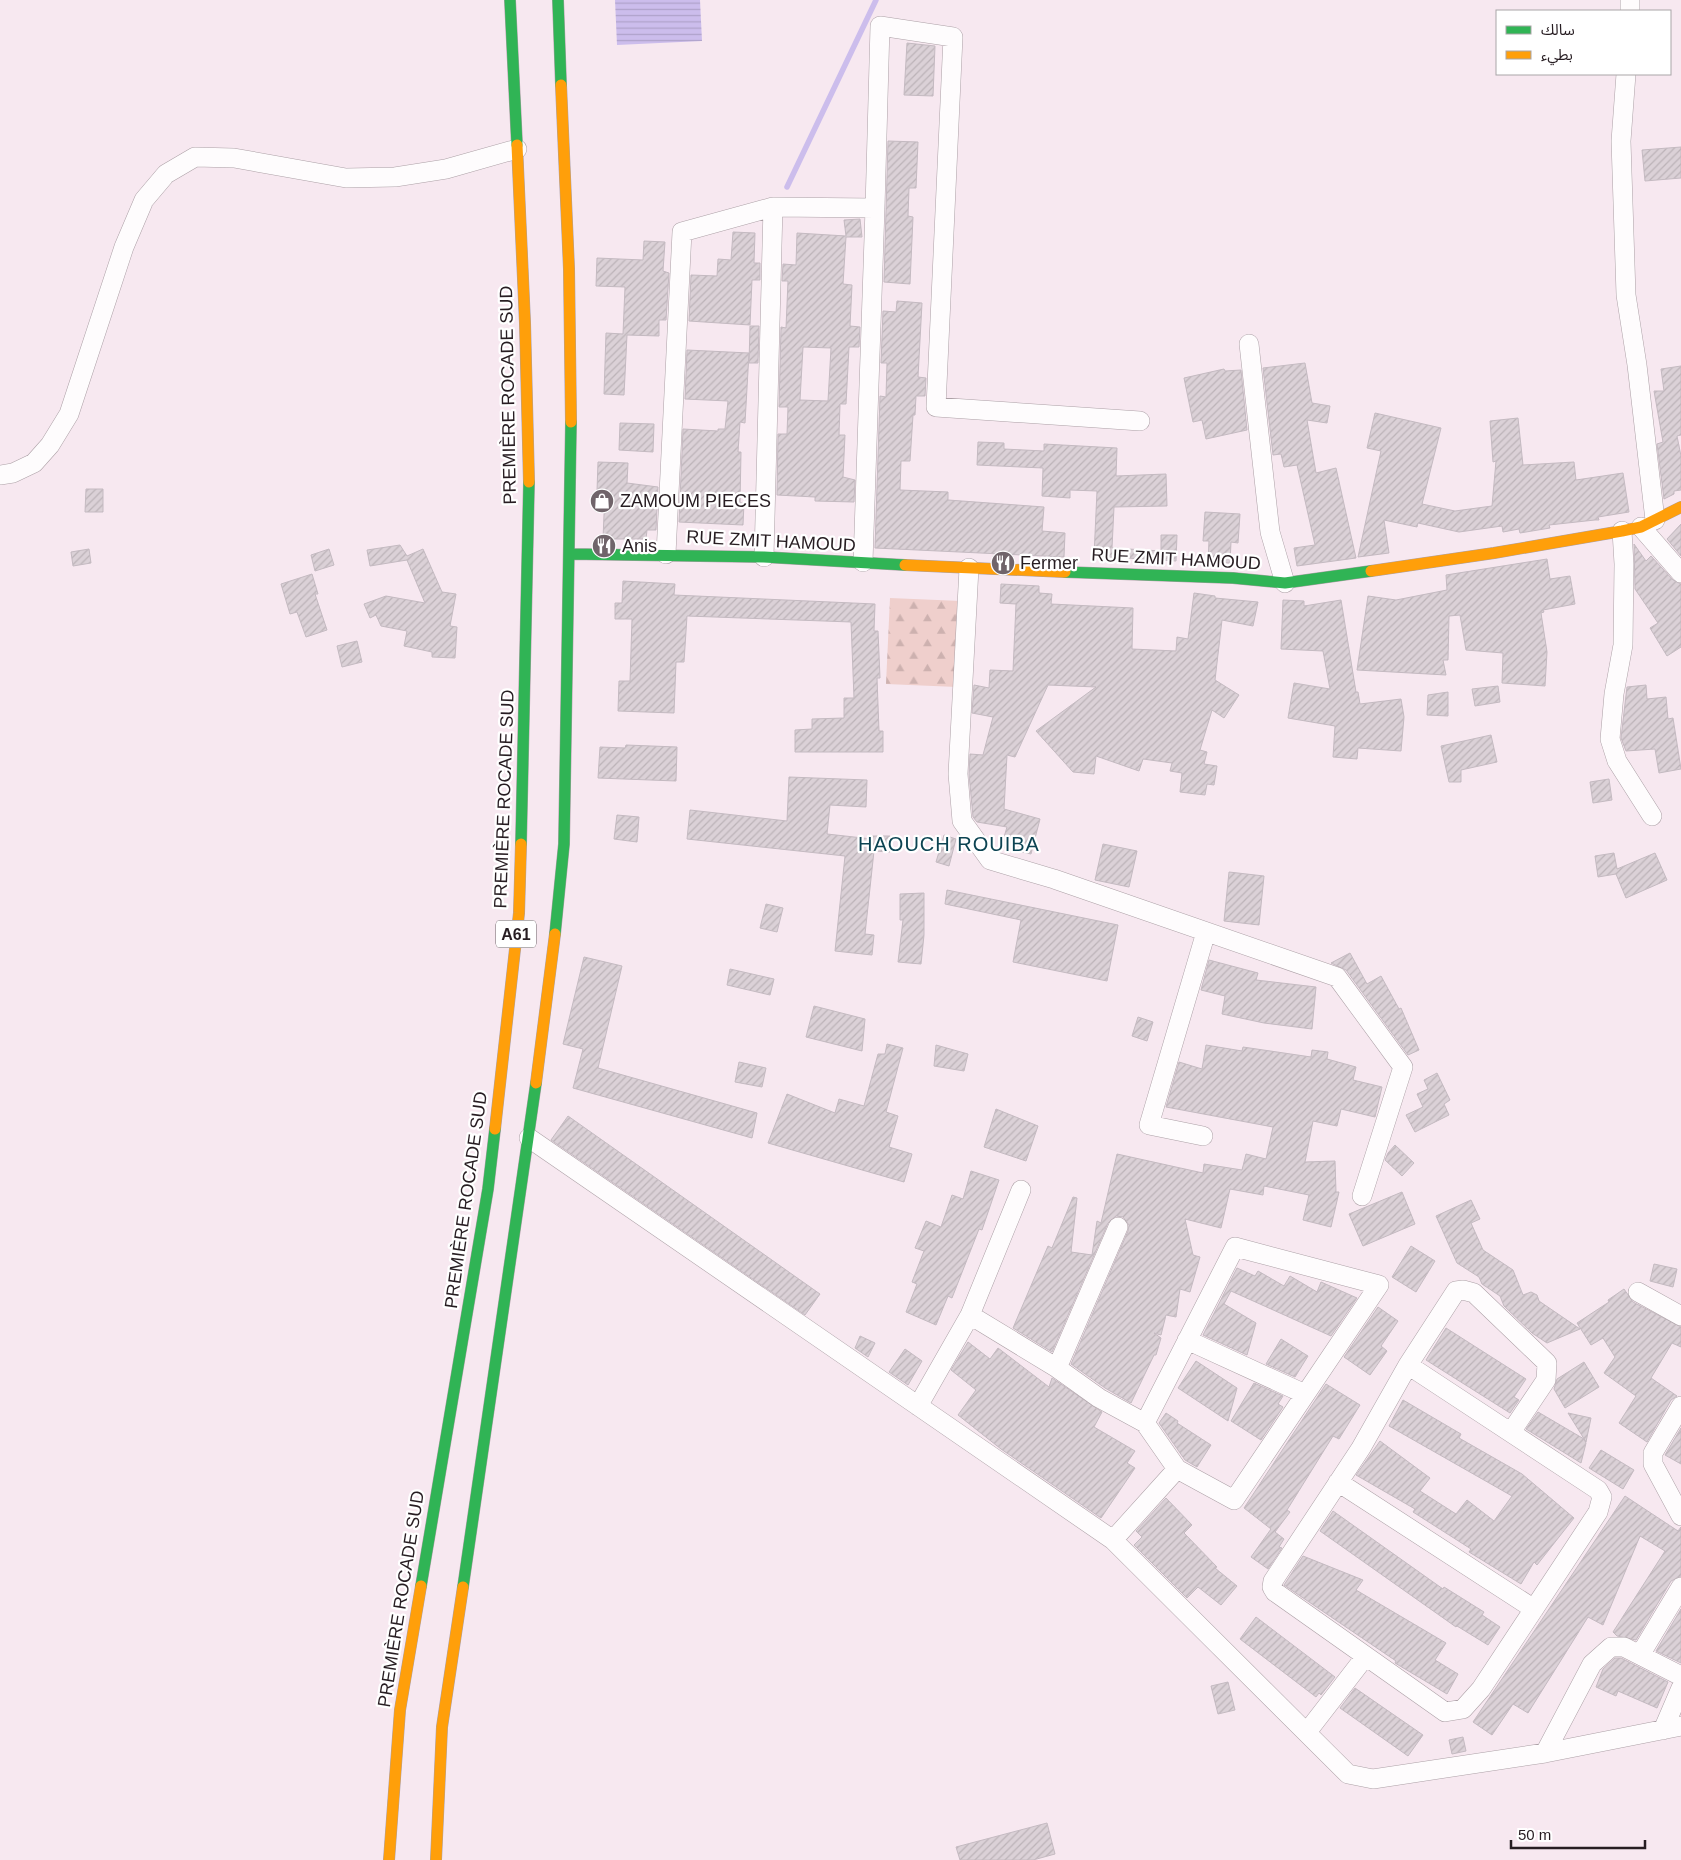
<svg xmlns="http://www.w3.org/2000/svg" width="1681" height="1860" font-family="Helvetica,'Noto Sans Arabic',sans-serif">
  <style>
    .forest { fill: url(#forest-firs) }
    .water { fill: url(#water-rules) }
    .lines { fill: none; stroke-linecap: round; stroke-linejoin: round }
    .stream { stroke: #ccbdec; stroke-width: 5.5 }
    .building { fill: url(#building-hatch); stroke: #c4bac1; fill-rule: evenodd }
    .street-casing { stroke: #aca0a6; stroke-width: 20 }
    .fast-casing { stroke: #aca0a6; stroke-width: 12 }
    .slow-casing { stroke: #aca0a6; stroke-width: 12 }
    .street { stroke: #fefcfd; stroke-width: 19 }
    .fast { stroke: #30b455; stroke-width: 11 }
    .slow { stroke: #ff9f0a; stroke-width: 11 }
    .labels { text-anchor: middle; stroke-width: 4.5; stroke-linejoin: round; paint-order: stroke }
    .shield { fill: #fff; stroke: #686164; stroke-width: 1 }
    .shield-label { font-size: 16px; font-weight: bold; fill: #271d22 }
    .street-label { font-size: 18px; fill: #271d22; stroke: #fff }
    .poi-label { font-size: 18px; fill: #271d22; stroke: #fff; text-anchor: start }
    .quarter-label { font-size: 20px; letter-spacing: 1px; fill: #0c4352; stroke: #fff }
  </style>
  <defs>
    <pattern id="forest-firs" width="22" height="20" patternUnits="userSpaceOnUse" patternTransform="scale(1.25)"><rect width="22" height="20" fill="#efcfcc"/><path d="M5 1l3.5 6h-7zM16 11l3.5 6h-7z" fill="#cdb1af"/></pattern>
    <pattern id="water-rules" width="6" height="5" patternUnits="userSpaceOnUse" patternTransform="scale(1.25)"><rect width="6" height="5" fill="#ccbdec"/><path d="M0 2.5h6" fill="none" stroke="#afa2ca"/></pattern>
    <pattern id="building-hatch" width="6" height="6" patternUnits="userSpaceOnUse" patternTransform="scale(1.25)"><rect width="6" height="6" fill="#dbd1d7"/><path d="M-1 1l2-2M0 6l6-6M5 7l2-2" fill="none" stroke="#bcb3b8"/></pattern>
  </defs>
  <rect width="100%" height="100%" fill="#f7e8f0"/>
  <!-- forest -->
  <path class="forest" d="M890 598 961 601 957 687 886 684Z"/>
  <!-- water -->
  <path class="water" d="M615 0H700L702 41 617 45Z"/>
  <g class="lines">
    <!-- stream -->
    <path class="stream" d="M787 187 876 0"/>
  </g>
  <!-- building -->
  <path class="building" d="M907 43 935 46 933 96 904 95Z
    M888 141 918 142 916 188H909L908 216 913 217 910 284 884 282Z
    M1681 147V178L1645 181 1642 150Z
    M860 219 862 237H846L843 284 852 285 850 326 860 327 859 347H849L846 404H840L839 435H845L843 477 855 480 854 502 815 501V497L777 495 778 434H787L788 407H779L781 327 786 328 788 281H782L783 264 796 265 797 233 846 236 844 220ZM803 347 831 348 828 401 800 400Z
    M733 232 755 233 754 263H760V280H752L750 325 689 321 691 275 717 276 718 259 731 260Z
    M644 241 665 242 663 271 669 273 666 320H659V336L627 335 624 395 604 394 606 333 623 334 625 287 596 286 597 258 643 260Z
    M897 301 922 303 918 377 926 378 925 396H916L915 415H913L910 461H901L900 490 948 492V500L1044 507 1042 531 1065 533 1064 557 875 548 880 396 886 397 887 363H881L883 311 896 312Z
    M750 326H759L758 363H749Z
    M687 350 749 353 745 423 740 422 738 452H741L740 503H744L743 525 679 522 683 429 718 431V429H725L728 401 685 399Z
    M1305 363 1312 403 1330 406 1327 423 1307 420 1316 473 1336 468 1356 558 1297 566 1294 548 1315 545 1297 465 1284 467 1281 454 1273 455 1263 368Z
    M1681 366V435L1677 436 1681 456V490L1674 491V494L1664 499 1657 444 1663 442 1654 391H1664L1661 369Z
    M1224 369 1225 371 1241 370 1247 430 1206 439 1202 420 1193 422 1184 378Z
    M1375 413 1441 428 1422 504 1455 511 1492 506 1496 461 1493 462 1490 421 1518 418 1523 465 1574 462 1576 480 1623 473 1629 512 1598 517 1599 520H1595L1549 525 1550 528 1520 533 1519 529 1503 532 1502 526 1459 532 1418 523 1417 527 1384 520 1389 553 1358 557 1381 451 1367 448Z
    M620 423 654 424 653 452 619 450Z
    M978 442 1004 443V449L1044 451V444L1117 448 1116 476 1166 474 1167 506 1114 507 1112 548 1161 551V535H1177L1176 561 1094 556 1097 491 1070 490V498L1042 496 1043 468 977 465Z
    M598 462 628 463 627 483 658 487 656 530H647L646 539H603L605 491H597Z
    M86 489H103V512H85Z
    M1205 512 1240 514 1238 543 1231 542 1230 563 1208 562 1209 541H1203Z
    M1681 524V556L1667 539Z
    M1634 544 1646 561 1651 556 1673 580 1681 584V647L1667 656 1650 628 1658 623 1635 589Z
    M400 545 407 556 423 549 442 592 456 594 450 626 457 627 455 658 432 657V652L404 646 407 631 381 626 376 615 370 618 364 604 386 596 425 603 407 560 370 566 367 550Z
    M89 549 91 563 73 566 71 552Z
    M329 549 334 565 315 571 311 555Z
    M1547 559 1550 579 1570 576 1575 604 1543 610 1544 612 1541 613 1547 652 1545 686 1502 683 1503 653 1466 650 1460 615 1449 616 1448 660H1443L1446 675 1357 670 1368 596 1396 600 1447 590 1446 575Z
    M312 574 318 594H315L327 630 306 637 297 612 290 614 281 584Z
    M623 581 675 584 674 595 875 604 874 631H878L880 678H877L879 731H883V752H795V730L812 729V719L844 718V698H854L851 622 687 616 684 662H676L674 713 618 711 619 681H630L632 619H615V603H622Z
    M1001 584 1039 586V593L1052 594 1051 604 1133 608 1132 649 1176 651 1177 637 1188 639 1194 593 1215 596V598L1258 602 1253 626 1222 620 1215 680 1239 695 1224 718 1212 710 1200 750 1207 752 1204 764 1217 766 1214 785 1207 784 1205 795 1180 792 1182 773 1170 771 1172 763 1143 759 1139 771 1096 756 1094 774 1073 772 1036 731 1096 687 1048 685 1015 757 1007 755 1004 809 1040 819 1031 854 1001 847 1007 827 977 822 973 817 969 774 970 754 983 755 993 717 972 713 974 685 989 688 990 670 1013 671 1016 604 1000 603Z
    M1283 600 1304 601V606L1341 600 1356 692H1358L1360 704 1401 699 1404 717 1401 751 1358 748 1357 759 1333 757 1335 726 1288 718 1294 683 1330 689 1323 651 1281 649Z
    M357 641 362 662 342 667 337 646Z
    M1646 685 1647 699 1666 697 1668 719 1673 718 1681 769 1659 773 1655 749 1626 751 1621 738 1627 687Z
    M1498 686 1500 702 1475 706 1472 689Z
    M1448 692V716L1427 715 1428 695Z
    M1491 735 1497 762 1461 770V782H1449L1441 746Z
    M626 745 677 747 676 781 598 778 600 747 625 748Z
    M789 777 867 780 866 807 830 805 827 834 872 839V836H890V852L874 851 865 934 874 935 872 955 835 951 845 856 687 839 690 810 787 821Z
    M1609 779 1612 800 1593 803 1590 782Z
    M617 815 639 817 637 842 614 839Z
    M944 835 956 839 949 866 936 862Z
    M1103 844 1137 851 1129 887 1095 880Z
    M1614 853 1617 869 1655 853 1667 880 1626 898 1616 874 1598 877 1595 856Z
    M1229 872 1264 876 1259 925 1224 921Z
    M947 890 1118 925 1107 981 1013 962 1021 920 945 904Z
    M924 893V935L921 964 898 962 903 920H900V894Z
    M766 904 783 908 777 932 760 928Z
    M1350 953 1367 984 1381 976 1399 1009 1401 1008 1419 1050 1408 1055 1346 970 1331 963Z
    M584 957 622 966 598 1068 757 1113 752 1138 573 1088 583 1049 563 1044Z
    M1209 960 1258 973 1256 980 1316 987 1312 1029 1264 1023 1222 1014 1225 996 1201 990Z
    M730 969 774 979 770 995 727 985Z
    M814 1006 865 1019 862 1051 806 1037Z
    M1138 1017 1153 1022 1147 1041 1132 1036Z
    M887 1044 903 1048 886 1112 898 1116 889 1147 912 1154 904 1182 768 1143 787 1094 835 1113 839 1099 864 1106 878 1054H885Z
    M936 1045 968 1054 964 1071 934 1066Z
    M1206 1045 1242 1051 1243 1047 1311 1057 1312 1050 1328 1052 1327 1059 1356 1067 1353 1080 1382 1087 1375 1117 1341 1109 1337 1126 1313 1121 1305 1162 1335 1161 1336 1192H1339L1331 1227 1303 1220 1309 1195 1264 1186 1263 1195 1230 1189 1221 1228 1185 1219 1193 1255 1200 1257 1190 1292 1180 1289 1176 1317 1166 1315 1161 1335 1154 1333 1161 1338 1156 1355H1154L1131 1403 1105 1388 1071 1364 1128 1231 1129 1225 1123 1217 1116 1216 1108 1223 1052 1352 1013 1328 1048 1246 1052 1248 1073 1197 1077 1198 1071 1252 1092 1255 1097 1221 1101 1223 1117 1154 1203 1173 1204 1164 1242 1170 1246 1154 1266 1159 1273 1127 1166 1107 1179 1062 1202 1069Z
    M739 1062 766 1068 762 1087 735 1082Z
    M1437 1073 1450 1100 1444 1104 1449 1115 1415 1132 1406 1115 1423 1107 1417 1094 1428 1089 1424 1080Z
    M996 1109 1038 1126 1026 1161 984 1147Z
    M568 1116 820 1294 805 1315 551 1140Z
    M1395 1145 1414 1163 1402 1176 1385 1160 1388 1153Z
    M971 1171 999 1180 982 1230 979 1229 952 1298 948 1296 936 1325 906 1312 917 1284 912 1282 924 1251 915 1248 926 1221 941 1227 952 1195 963 1199Z
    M1402 1192 1415 1224 1363 1246 1349 1214Z
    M1471 1200 1480 1219 1471 1223 1483 1250 1513 1270 1523 1295 1531 1292 1537 1295 1539 1301 1580 1329 1547 1343 1532 1333 1504 1306 1500 1296 1482 1284 1479 1277 1457 1263 1436 1216Z
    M1411 1246 1435 1261 1416 1292 1392 1277Z
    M1654 1264 1677 1269 1673 1287 1650 1281Z
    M1237 1268 1255 1276 1258 1271 1284 1286 1290 1276 1317 1292 1321 1282 1357 1298 1331 1336 1231 1291 1224 1304 1256 1323 1247 1355 1203 1335Z
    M1624 1289 1633 1302 1681 1327V1347L1672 1343 1651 1378 1677 1396 1671 1400 1647 1442 1619 1423 1636 1396 1604 1373 1615 1357 1603 1338 1591 1345 1577 1323 1609 1302 1608 1300Z
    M1378 1307 1398 1321 1381 1346 1387 1351 1370 1375 1344 1357Z
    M1446 1328 1526 1379 1514 1397 1519 1400 1510 1413 1426 1360Z
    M860 1336 875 1343 868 1357 855 1348Z
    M1281 1339 1308 1356 1295 1377 1266 1364Z
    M968 1342 990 1359 998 1348 1049 1387 1052 1378 1102 1412 1094 1427 1135 1451 1127 1463 1135 1468 1101 1518 1001 1449 958 1415 976 1390 951 1370Z
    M905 1349 922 1361 908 1385 889 1372Z
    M1196 1361 1237 1388 1228 1421 1178 1388Z
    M1584 1362 1599 1387 1565 1408 1554 1389 1557 1379Z
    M1254 1383 1283 1396 1278 1404 1283 1407 1261 1440 1231 1421Z
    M1326 1384 1360 1405 1339 1439 1333 1436 1287 1510 1290 1512 1275 1532 1284 1539 1279 1547 1282 1548 1268 1569 1251 1557 1271 1529 1244 1508Z
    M1403 1400 1461 1434 1459 1438 1522 1474 1574 1518 1537 1565 1534 1562 1521 1584 1469 1552 1471 1549 1413 1512 1415 1509 1356 1475 1380 1441 1430 1478 1420 1491 1456 1514 1467 1500 1494 1521 1512 1496 1389 1426Z
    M1538 1412 1584 1439 1586 1443 1581 1463 1526 1429Z
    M1166 1413 1178 1421 1177 1423 1211 1445 1197 1467 1185 1460 1159 1423Z
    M1568 1413 1591 1418 1586 1442Z
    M1681 1428V1464L1665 1455Z
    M1601 1450 1634 1470 1623 1489 1589 1468Z
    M1625 1496 1678 1531 1681 1527V1576L1671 1581 1636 1640 1617 1636 1613 1632 1665 1551 1640 1536 1603 1625 1588 1617 1528 1713 1513 1704 1492 1735 1473 1722Z
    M1166 1498 1192 1525 1184 1533 1217 1567 1215 1568 1237 1586 1221 1605 1198 1587 1187 1598 1134 1545 1142 1537 1136 1531Z
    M1333 1511 1443 1589 1444 1587 1484 1612 1482 1615 1500 1627 1488 1645 1457 1626 1456 1627 1320 1531Z
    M1303 1556 1363 1580 1356 1590 1446 1643 1435 1660 1458 1674 1447 1694 1395 1663 1396 1661 1284 1585Z
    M1681 1609V1663L1656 1651Z
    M1256 1617 1335 1677 1321 1695 1319 1693 1316 1697 1240 1639Z
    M1615 1658H1621L1668 1682 1657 1708 1618 1691 1616 1696 1596 1687 1603 1669Z
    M1228 1682 1235 1710 1218 1714 1211 1686Z
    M1355 1688 1423 1735 1408 1756 1340 1708Z
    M1463 1737 1466 1751 1452 1754 1449 1740Z
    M1047 1823 1055 1854 1033 1860H960L956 1847Z"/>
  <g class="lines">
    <!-- street casing -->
    <g class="street-casing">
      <path id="street" d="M1630 11V0
        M1626 74 1621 141 1626 295 1637 365 1655 520
        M773 207 875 208 863 562
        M875 208 880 26 953 37 936 407 1140 421
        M1249 344 1270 532 1285 583
        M0 475 13 473 34 463 50 445 69 414 124 247 144 200 166 174 195 157 234 158 346 178 395 177 446 169 517 149
        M1641 527 1681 573
        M1622 531 1624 564 1623 645 1614 694 1610 739 1617 761 1652 816
        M666 554 682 232 773 207 764 557
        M969 568 958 774 962 821 990 860 1054 879 1337 977 1403 1067 1362 1196
        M1203 1136 1149 1125 1206 932
        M529 1138 1113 1540 1348 1774 1373 1779 1545 1753 1681 1726
        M1638 1292 1681 1316
        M970 1315 1021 1190
        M1187 1340 1305 1394
        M1408 1365 1598 1490 1602 1497 1598 1512 1481 1689 1463 1709 1445 1712 1275 1592 1272 1587 1273 1581 1361 1448 1408 1365 1456 1291 1463 1290 1474 1293 1547 1363 1546 1380 1511 1432
        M1057 1368 1099 1398 1145 1423 1235 1247 1379 1285 1234 1500 1177 1469 1113 1540
        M918 1406 970 1315 1057 1368 1118 1227
        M1681 1406 1653 1453V1464L1681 1516
        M1145 1423 1177 1469
        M1338 1482 1534 1609
        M1640 1655 1681 1587
        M1663 1730 1681 1688
        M1307 1732 1365 1657
        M1545 1753 1592 1664 1611 1647H1624L1681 1676"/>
    </g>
    <!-- fast casing -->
    <g class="fast-casing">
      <path id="fast" d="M510 0 517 145
        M558 0 561 85
        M570 554 764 557 905 565
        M1065 572 1233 578 1285 583 1371 571
        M521 844 529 482
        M555 934 564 844 571 422
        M421 1586 488 1189 495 1129
        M463 1587 536 1083"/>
    </g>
    <!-- slow casing -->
    <g class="slow-casing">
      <path id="slow" d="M561 85 569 269 571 422
        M517 145 525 323 529 482
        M905 565 1065 572
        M1371 571 1494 553 1622 531 1641 527 1681 507
        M536 1083 555 934
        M495 1129 519 913 521 844
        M389 1860 400 1710 421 1586
        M436 1860 442 1727 463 1587"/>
    </g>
    <!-- street -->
    <use href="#street" class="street"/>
    <!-- fast -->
    <use href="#fast" class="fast"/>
    <!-- slow -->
    <use href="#slow" class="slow"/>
  </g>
  <!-- icons -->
  <defs>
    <g id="shop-disc" transform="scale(1.25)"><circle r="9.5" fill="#70646a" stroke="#fff"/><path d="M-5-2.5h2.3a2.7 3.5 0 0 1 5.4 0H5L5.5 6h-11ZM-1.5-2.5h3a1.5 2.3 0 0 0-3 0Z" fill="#fff"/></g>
    <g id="restaurant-disc" transform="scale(1.25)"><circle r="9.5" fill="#70646a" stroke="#fff"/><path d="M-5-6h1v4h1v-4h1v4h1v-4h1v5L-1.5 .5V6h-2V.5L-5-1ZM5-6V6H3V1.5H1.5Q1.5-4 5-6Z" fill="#fff"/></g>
  </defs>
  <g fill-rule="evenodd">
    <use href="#shop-disc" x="602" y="501"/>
    <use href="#restaurant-disc" x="604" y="546"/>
    <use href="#restaurant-disc" x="1003" y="563"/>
  </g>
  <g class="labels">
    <!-- shield labels -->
    <rect class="shield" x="496" y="920.5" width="40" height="27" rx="4"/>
    <g class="shield-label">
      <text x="516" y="940">A61</text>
    </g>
    <!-- street labels -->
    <g class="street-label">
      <text transform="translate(508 395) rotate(-91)" y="6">PREMIÈRE ROCADE SUD</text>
      <text transform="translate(771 541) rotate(3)" y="6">RUE ZMIT HAMOUD</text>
      <text transform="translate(1176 559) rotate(3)" y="6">RUE ZMIT HAMOUD</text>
      <text transform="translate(504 799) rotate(-88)" y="6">PREMIÈRE ROCADE SUD</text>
      <text transform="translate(466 1200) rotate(-82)" y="6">PREMIÈRE ROCADE SUD</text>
      <text transform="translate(401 1599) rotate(-81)" y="6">PREMIÈRE ROCADE SUD</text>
    </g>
    <!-- poi labels -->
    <g class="poi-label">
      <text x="620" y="507">ZAMOUM PIECES</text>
      <text x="622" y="552">Anis</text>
      <text x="1020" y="569">Fermer</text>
    </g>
    <!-- quarter labels -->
    <g class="quarter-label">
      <text x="949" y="851">HAOUCH ROUIBA</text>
    </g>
  </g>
  <!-- legend -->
  <rect x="1496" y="10" width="175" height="65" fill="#ffffff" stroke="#a9a5a7"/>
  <rect x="1506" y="26" width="25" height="8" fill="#30b455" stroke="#a9a5a7"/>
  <text x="1541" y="35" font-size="15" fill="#271d22">سالك</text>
  <rect x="1506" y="51" width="25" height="8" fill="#ff9f0a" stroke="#a9a5a7"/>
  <text x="1541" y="60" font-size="15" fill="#271d22">بطيء</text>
  <!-- scale -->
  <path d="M1511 1840v8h134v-8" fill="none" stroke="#271d22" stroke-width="2.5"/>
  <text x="1518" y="1840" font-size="15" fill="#271d22" stroke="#ffffff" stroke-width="4" paint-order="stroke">50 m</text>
</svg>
